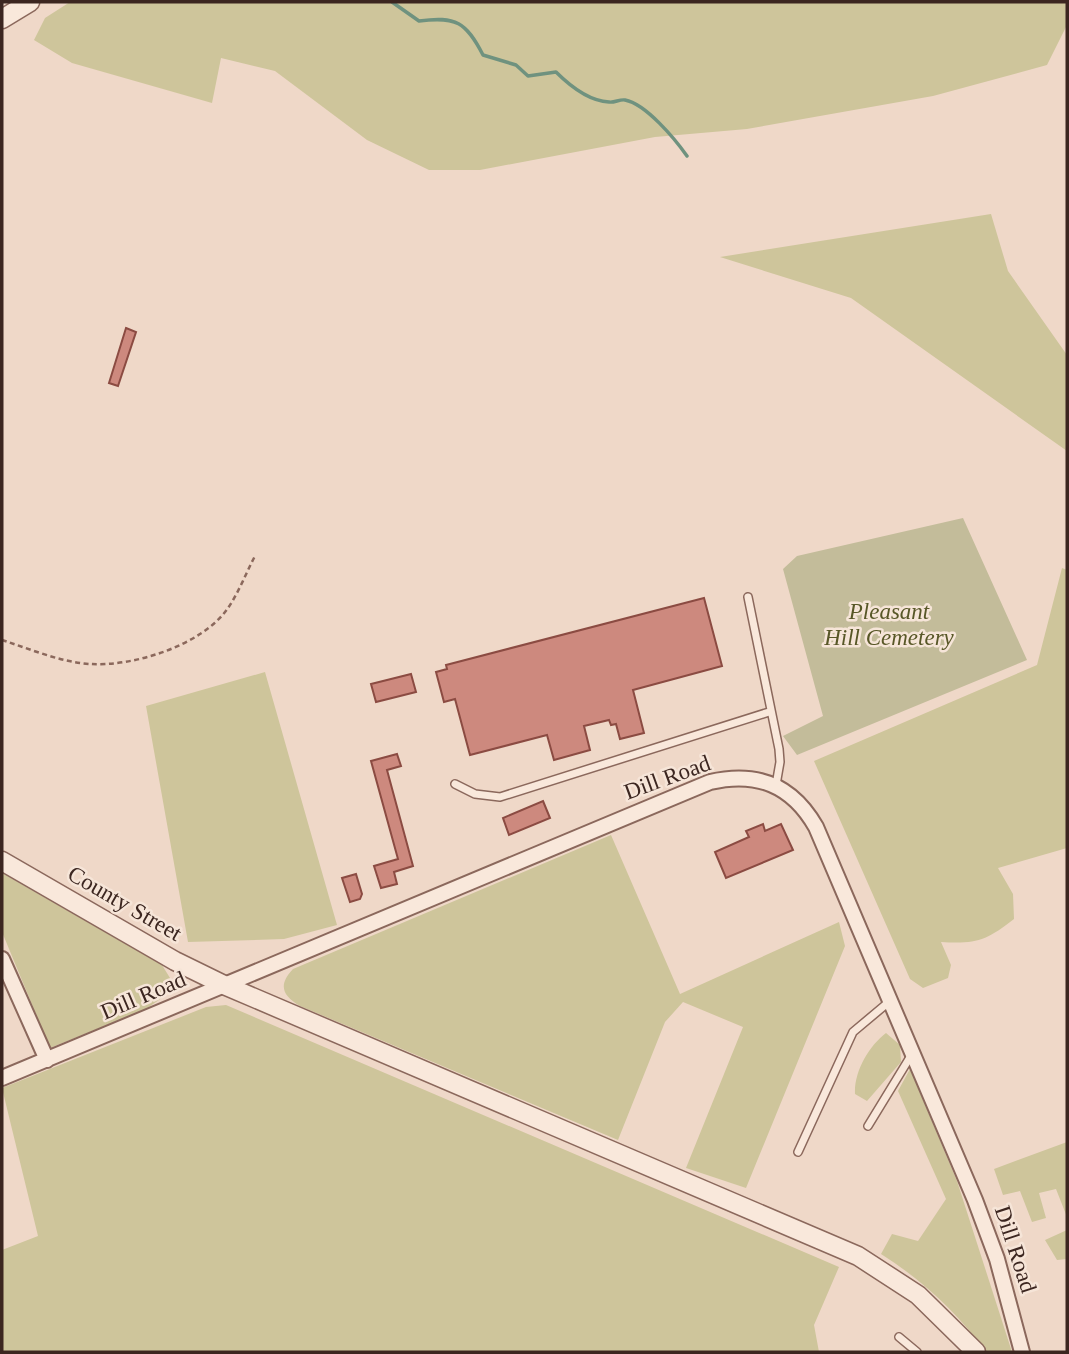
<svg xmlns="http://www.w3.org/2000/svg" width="1069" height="1354" font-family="Georgia,serif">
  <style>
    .green { fill: #cec59b }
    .cemetery { fill: #c3bc9a }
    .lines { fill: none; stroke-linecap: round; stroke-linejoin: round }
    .stream { stroke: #6f927f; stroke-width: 3.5 }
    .building { fill: #cd897e; stroke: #8b4b42; stroke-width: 2 }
    .service-casing { stroke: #8b685c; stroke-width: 10 }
    .minor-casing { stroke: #8b685c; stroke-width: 18 }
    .tertiary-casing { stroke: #8b685c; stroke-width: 21 }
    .path { stroke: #8b685c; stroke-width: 2.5; stroke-dasharray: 5 3.5; stroke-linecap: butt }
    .service { stroke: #f9e8db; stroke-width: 7 }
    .minor { stroke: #f9e8db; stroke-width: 14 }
    .tertiary { stroke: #f9e8db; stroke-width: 18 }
    .labels { text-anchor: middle; stroke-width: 5; stroke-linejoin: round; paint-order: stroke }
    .park-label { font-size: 23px; font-style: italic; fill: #585727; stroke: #f6e5d8 }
    .street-label { font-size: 23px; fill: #3c2620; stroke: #f6e5d8 }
  </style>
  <rect width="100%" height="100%" fill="#efd8c8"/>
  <!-- green -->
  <path class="green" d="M70 2H1067V25L1047 65 933 96 747 129 655 137 480 170H429L367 140 275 71 221 58 212 103 72 63 34 40 45 18Z
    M991 214 1008 271 1067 355V451L851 298 720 257Z
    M1062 568 1067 570V848L998 868 1013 894 1014 919C986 941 976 944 941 942L951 965 948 978 923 988 910 979 814 761 1037 665Z
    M265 672 337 925 284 939 188 942 146 706Z
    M611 835 680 994 839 922 845 946 746 1188 686 1168 743 1027 683 1002 665 1022 618 1140 300 1006C282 995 278 985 293 969Z
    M2 873 162 965 170 978 166 995 146 1009 50 1048 2 932Z
    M226 1005 839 1267 814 1325 819 1352H2V1250L38 1236 2 1088 206 1007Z
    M886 1033 900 1045 901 1062 867 1101 855 1094C854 1071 869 1046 886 1033Z
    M910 1069 957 1181 1012 1352H986C957 1312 922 1280 881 1254L892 1234 918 1241 946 1199 898 1091Z
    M1067 1142V1217L1056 1189 1039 1193 1046 1218 1032 1222 1020 1191 1003 1195 994 1169Z
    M1067 1230V1259L1057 1260 1045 1240Z"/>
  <!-- cemetery -->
  <path class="cemetery" d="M963 518 1027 660 797 755 783 736 823 716 783 569 797 556Z"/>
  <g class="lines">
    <!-- stream -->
    <path class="stream" d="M392 2 419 21C456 16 466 22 483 55L516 65 528 76 556 72C569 85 589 101 609 102 614 103 620 99 625 100 646 104 675 139 687 156"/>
  </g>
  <!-- building -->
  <path class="building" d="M126 328 136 332 118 386 109 383Z
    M704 598 722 666 633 690 644 733 620 739 616 724 611 725 609 720 584 726 590 750 554 760 547 735 470 755 455 699 444 702 436 672 447 669 446 665Z
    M411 674 416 692 376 702 371 684Z
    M397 754 401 766 387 770 413 866 394 872 397 884 381 888 374 866 398 859 371 761Z
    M543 801 550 818 509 835 503 818Z
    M763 824 765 831 781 824 793 850 726 878 715 852 749 837 746 831Z
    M356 874 362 894 360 899 350 902 342 878Z"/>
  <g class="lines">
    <!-- service casing -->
    <g class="service-casing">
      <path id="service" d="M748 597 779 749 780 762 776 785
        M455 784 475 794 500 797 769 712
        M868 1126 912 1054
        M798 1152 853 1032 890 1001
        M899 1337 917 1352"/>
    </g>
    <!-- minor casing -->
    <g class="minor-casing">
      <path id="minor" d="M2 959 47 1060
        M2 1078 710 782C757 771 792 785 816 827L975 1200 997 1259 1022 1352"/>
    </g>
    <!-- tertiary casing -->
    <g class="tertiary-casing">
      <path id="tertiary" d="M2 19 30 2
        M2 861 175 961 224 985 858 1256 918 1295 976 1352"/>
    </g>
    <!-- path -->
    <path class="path" d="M2 640C30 649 60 662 90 664 133 667 203 645 228 608 239 592 246 573 255 556"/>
    <!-- service -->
    <use href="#service" class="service"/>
    <!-- minor -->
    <use href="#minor" class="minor"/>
    <!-- tertiary -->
    <use href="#tertiary" class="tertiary"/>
  </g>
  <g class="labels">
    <!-- park labels -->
    <g class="park-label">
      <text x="889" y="619">Pleasant<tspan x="889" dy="26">Hill Cemetery</tspan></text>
    </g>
    <!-- street labels -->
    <g class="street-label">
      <text transform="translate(667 777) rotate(-20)" y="8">Dill Road</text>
      <text transform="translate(125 903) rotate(30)" y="8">County Street</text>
      <text transform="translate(143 995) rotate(-23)" y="8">Dill Road</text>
      <text transform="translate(1016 1249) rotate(72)" y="8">Dill Road</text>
    </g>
  </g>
  <!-- border -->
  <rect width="1069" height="1354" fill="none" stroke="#3c2620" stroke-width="7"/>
</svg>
